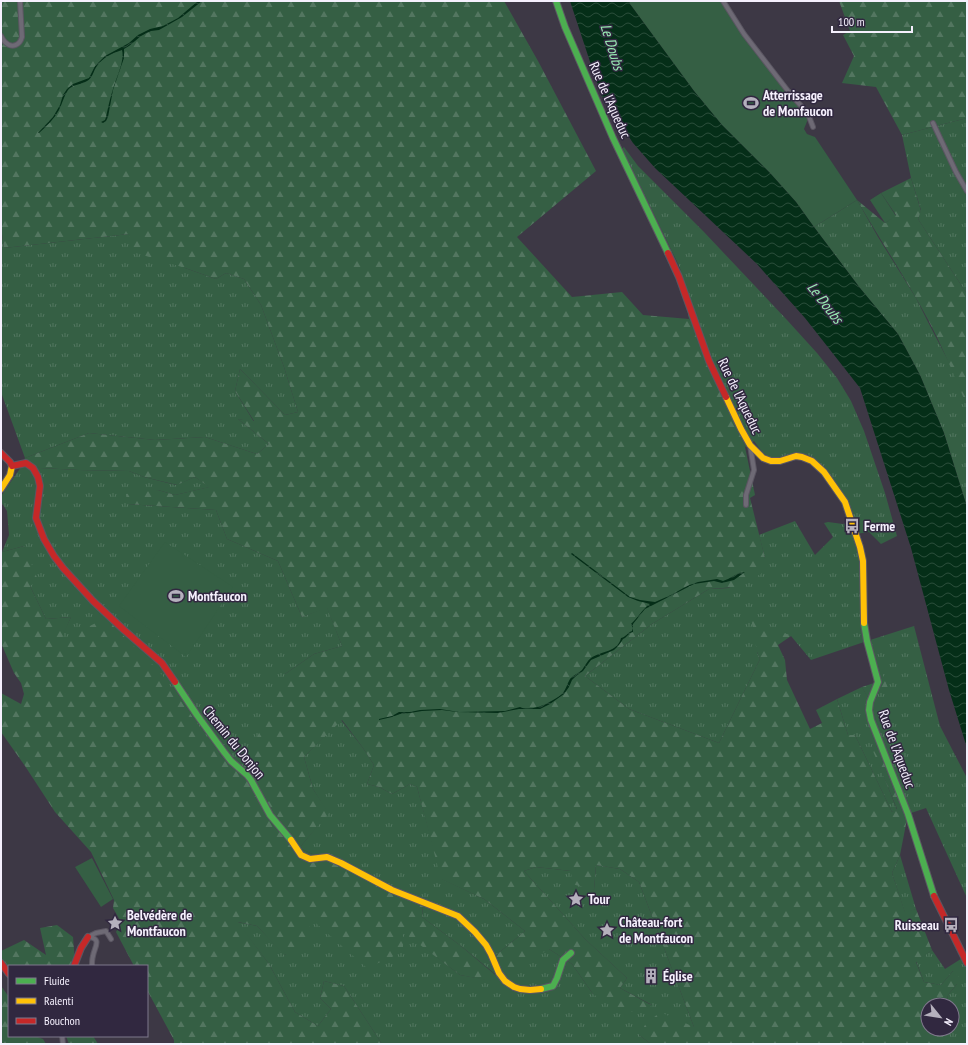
<svg xmlns="http://www.w3.org/2000/svg" width="968" height="1045" font-family="'PT Sans Narrow',sans-serif">
  <style>
    .grass { fill: url(#grass-tufts) }
    .forest { fill: url(#forest-firs) }
    .pitch { fill: #355f44 }
    .water { fill: url(#water-waves) }
    .lines { fill: none; stroke-linecap: round; stroke-linejoin: round }
    .street-casing { stroke: #5b5662; stroke-width: 6 }
    .fast-casing { stroke: #5b5662; stroke-width: 8 }
    .slow-casing { stroke: #5b5662; stroke-width: 8 }
    .jam-casing { stroke: #5b5662; stroke-width: 8 }
    .street { stroke: #6e6a75; stroke-width: 4 }
    .fast { stroke: #4caf50; stroke-width: 6 }
    .slow { stroke: #ffc107; stroke-width: 6 }
    .jam { stroke: #c62828; stroke-width: 6 }
    .labels { text-anchor: middle; stroke-width: 3; stroke-linejoin: round; paint-order: stroke }
    .poi-label { font-size: 14px; font-weight: bold; fill: #f5f0fd; stroke: #312840; text-anchor: start }
    .street-label { font-size: 14px; fill: #f5f0fd; stroke: #312840 }
    .water-label { font-size: 15px; font-style: italic; fill: #99ecb3; stroke: #312840 }
  </style>
  <defs>
    <pattern id="grass-tufts" width="24" height="20" patternUnits="userSpaceOnUse"><rect width="24" height="20" fill="#355f44"/><path d="M3 7l-1-3M5 7V3M7 7l1-3M15 17l-1-3M17 17v-4M19 17l1-3" fill="none" stroke="#537660"/></pattern>
    <pattern id="forest-firs" width="22" height="20" patternUnits="userSpaceOnUse"><rect width="22" height="20" fill="#355f44"/><path d="M5 1l3.5 6h-7zM16 11l3.5 6h-7z" fill="#537660"/></pattern>
    <pattern id="water-waves" width="16" height="10" patternUnits="userSpaceOnUse"><rect width="16" height="10" fill="#052e18"/><path d="M0 5q4-4 8 0t8 0" fill="none" stroke="#2a4d3a"/></pattern>
  </defs>
  <rect width="100%" height="100%" fill="#3d3845"/>
  <!-- grass -->
  <path class="grass" d="M967 118V294L918 219 921 210 911 178 902 135Z
    M624 147 638 166 704 232 787 320 817 353 837 378 851 401 864 431 885 493 897 536 881 544 869 532 856 534 860 548 867 641 914 626 940 726 967 778V898L926 808 908 814 874 751 897 810 892 812 855 735H848L837 699 862 687 870 701 875 690V670L867 641 811 660 791 636 757 652 760 659 719 743 629 709 585 676 652 624 709 589 729 588 765 558 759 535 795 521 815 555 833 537 824 523 828 522 843 524 854 521C844 495 837 478 815 460 812 458 808 454 805 454 798 453 793 455 787 456 768 461 764 455 754 441L745 447 689 319 680 268 622 149Z
    M857 200 878 237 916 298 928 322 954 372 967 406V507L944 433 920 375 898 334 860 288 814 227Z
    M1 227 4 248 129 234 185 268 216 279 226 273 244 279 261 305 284 367 298 412 285 415 240 369 235 391 254 422 238 419 269 444 257 454 205 437 155 440 89 433 25 458 1 392Z
    M21 467 79 470 129 471 144 477 176 485 195 477 210 487 175 495 158 490 127 504 216 510 227 539 278 561 302 617 327 607 342 646 314 654 285 674 301 846 328 813 313 789 304 757 341 720 363 748 374 765 367 784 379 787 392 794 410 784 417 787 442 879 484 899 525 931 495 956 549 949 572 964 593 994 652 1005 620 988 627 978 585 939 524 871 536 867 571 871 594 890 596 865 620 869 639 882 694 1027 639 1035 651 1044H382L344 986 324 981 320 998 331 1009 318 1026 295 1012 269 964 237 922 257 926 285 955 308 916 403 931 460 975 506 983 461 946 422 917 423 905 293 845 239 770 220 755 60 640 71 617 46 619 30 586 24 546 2 552 9 535 7 511 1 502V496Z
    M900 855 916 909 905 913 892 873Z
    M932 950 945 969 964 957 967 953V1044H945V1029H952V1005H946L948 995 957 984 953 971 941 985 924 982 916 961Z"/>
  <!-- forest -->
  <path class="forest" d="M1 1H504L538 61 596 171 517 237 572 297 622 292 643 315 689 319 702 340 745 447 755 495 750 498 765 558 761 574 736 587 709 589 652 624 585 676 629 709 719 743 760 659 757 652 751 618 791 636 778 645 785 660 787 680 810 729 822 723 816 710 837 699 848 735H855L892 812 897 809 873 751 882 747 908 814 900 855 892 873 905 912 916 909 932 950 916 962 924 982 941 985 953 971 959 976 957 984 948 995 946 1005H928V1029H945V1044H651L639 1035 645 1025 660 1012 694 1027 639 882 620 869 596 865 594 890 572 884 571 871 536 867 524 871 585 939 627 978 620 988 653 1006 623 1014 593 994 572 964 549 949 509 973 495 956 525 931 484 899 441 879 417 787 410 784 392 794 379 787 367 784 374 765 363 748 342 720 304 757 313 789 329 813 301 846 274 812 244 767 285 674 314 654 342 646 327 608 302 617 278 561 227 539 216 510 127 504 126 494 158 490 175 495 209 487 195 477 177 485 144 477 129 471 79 470 21 467 25 458 89 433 155 440 205 437 257 454 269 444 238 419 254 421 235 391 240 369 285 415 298 412 284 367 261 305 244 279 226 273 216 279 185 268 133 252 129 234 4 248 1 227Z
    M839 1H967V118L902 135 876 87 842 83 854 56 843 35 850 31Z
    M911 178 921 211 918 219 967 294V406C952 369 936 332 916 298 897 265 876 233 857 200L885 223 896 215 881 193Z
    M24 546 38 580 30 586 46 619 71 617 61 640 106 618 162 675 220 755 239 770 293 845 423 905 422 917 461 946 506 984 460 975 403 932V952L367 968 309 917 311 943 284 955 257 926 238 922 269 964 295 1012 318 1026 331 1009 320 998 324 981 344 986 382 1044H174V1040L147 990V966H134L116 932 121 922 113 908 114 900 91 852 55 812 25 766 1 732V693L21 704 24 694 21 683 14 673 1 643V554L2 552Z
    M875 670H881L888 688 875 690 870 702 862 687 877 682Z
    M57 925 73 937 75 962 74 966H9V974L1 963V951L24 940 46 955 40 928Z
    M1 986 9 997V1036H35L43 1039 46 1044H1Z
    M66 1036H93L98 1044H69Z"/>
  <!-- pitch -->
  <path class="pitch" d="M629 1H724L744 34 808 114V119L804 129 807 134 815 137 857 200 814 227 796 202 770 173 722 125 694 91 630 4Z
    M881 193 896 216 885 223 870 200Z
    M165 542 233 587 186 657 119 606Z
    M92 858 113 899 101 907 75 867Z"/>
  <!-- water -->
  <path class="water" d="M198 1H202L182 17 159 30 151 31 141 36 129 46 124 49V58L113 90 108 117 106 121 103 123 101 122 105 120 106 117C108 108 110 98 113 89 116 78 125 61 122 50 113 53 103 57 97 66 93 71 93 78 87 81 81 85 73 84 68 90 64 96 62 104 59 110 54 119 47 126 39 133H38L53 117 60 105 63 95 67 89 73 84 89 78 95 66 105 56 129 43 138 35 150 29 163 26 178 18Z
    M570 1H629L630 4 694 91 722 125 770 173 796 202 814 227 860 288 898 334 920 375 944 433 967 507V748L949 690 911 548 860 388 805 318 757 264 655 168 633 143 601 95Z
    M572 553 630 597 640 600 655 602 671 595 687 586 698 582 717 579 723 581 728 579 739 573 745 572 734 580 722 583 714 581 694 584 649 607 645 609 633 624V632L630 633 625 638 623 639C621 643 618 646 614 650L591 660 583 671 576 676 572 680 569 687 564 694 550 704 540 709H519L498 713 457 712 442 710 422 711 410 713 400 714 392 717 379 720V719L392 716 399 712H410L420 710 440 709 459 712 505 711 520 707C532 713 554 701 563 693 566 689 567 684 570 679 573 675 578 674 582 670 585 666 587 661 591 658 601 651 618 652 621 638 626 637 627 633 632 631L633 628 631 624C638 618 642 609 650 604L638 601 628 597 571 554Z"/>
  <g class="lines">
    <!-- street casing -->
    <g class="street-casing">
      <path id="street" d="M723 1 744 34 788 91 808 114 813 127
        M1 36C2 38 4 41 5 42 12 49 20 45 22 37L20 1
        M933 123 956 172 967 191
        M746 505V495L754 470 750 445
        M88 937C103 938 94 948 93 956 92 959 92 963 92 966
        M88 937 96 933 106 931 111 939
        M62 1036 63 1044"/>
    </g>
    <!-- fast casing -->
    <g class="fast-casing">
      <path id="fast" d="M556 1 565 27 613 138 668 253
        M864 623 867 641 878 682 870 702 869 710 871 720 908 814 934 896
        M175 682 197 715 224 752 231 761 247 775 251 780 270 815 291 840
        M541 989 553 986 557 978 563 960 571 953"/>
    </g>
    <!-- slow casing -->
    <g class="slow-casing">
      <path id="slow" d="M726 397 741 429 750 445 763 458 771 461H780L796 456 802 457 812 461 824 472 845 502 860 547 863 561 864 623
        M1 489 10 475 12 466
        M291 840 301 855 310 859 327 857 341 863 392 890 458 916 475 932 486 945 491 954 499 973 505 981 514 987 520 989 530 990 541 989"/>
    </g>
    <!-- jam casing -->
    <g class="jam-casing">
      <path id="jam" d="M668 253 679 277 709 361 726 397
        M1 453 10 462 12 466
        M12 466 26 463 33 468 38 477 40 486 36 518 44 539 54 556 63 568 93 601 124 630 162 663 175 682
        M934 896 967 963
        M1 963 9 974
        M74 966 81 948 88 937"/>
    </g>
    <!-- street -->
    <use href="#street" class="street"/>
    <!-- fast -->
    <use href="#fast" class="fast"/>
    <!-- slow -->
    <use href="#slow" class="slow"/>
    <!-- jam -->
    <use href="#jam" class="jam"/>
  </g>
  <!-- icons -->
  <defs>
    <g id="stadium-bare" transform="scale(1.2)"><path d="M0-5a6.5 5 0 1 0 0 10a6.5 5 0 1 0 0-10ZM-3.5-1.8h7v3.6h-7Z" fill="#b5b0bd" stroke="#312840" stroke-width="2.5" paint-order="stroke"/></g>
    <g id="bus-bare" transform="scale(1.2)"><path d="M-5-6H5V4H4V6H2V4H-2V6H-4V4H-5ZM-3.5-4V0h7V-4ZM-3.5 1.2v1.5H-2V1.2ZM2 1.2v1.5H3.5V1.2Z" fill="#b5b0bd" stroke="#312840" stroke-width="2.5" paint-order="stroke"/></g>
    <g id="sight-bare" transform="scale(1.2)"><path d="M0-6L1.8-2.2L6-1.7L2.9 1.2L3.7 5.4L0 3.3L-3.7 5.4L-2.9 1.2L-6-1.7L-1.8-2.2Z" fill="#b5b0bd" stroke="#312840" stroke-width="2.5" paint-order="stroke"/></g>
    <g id="building-bare" transform="scale(1.2)"><path d="M-4-6H4V6H1V3H-1V6H-4ZM-2.5-4.3h1.7v1.8h-1.7ZM.8-4.3h1.7v1.8H.8ZM-2.5-1h1.7V.8h-1.7ZM.8-1h1.7V.8H.8Z" fill="#b5b0bd" stroke="#312840" stroke-width="2.5" paint-order="stroke"/></g>
  </defs>
  <g fill-rule="evenodd">
    <use href="#stadium-bare" x="751" y="103"/>
    <use href="#bus-bare" x="852" y="526"/>
    <use href="#stadium-bare" x="176" y="596"/>
    <use href="#sight-bare" x="576" y="899"/>
    <use href="#sight-bare" x="115" y="923"/>
    <use href="#bus-bare" x="951" y="925"/>
    <use href="#sight-bare" x="607" y="930"/>
    <use href="#building-bare" x="651" y="976"/>
  </g>
  <g class="labels">
    <!-- poi labels -->
    <g class="poi-label">
      <text x="763" y="100">Atterrissage<tspan x="763" dy="16">de Monfaucon</tspan></text>
      <text x="864" y="531">Ferme</text>
      <text x="188" y="601">Montfaucon</text>
      <text x="588" y="904">Tour</text>
      <text x="127" y="920">Belvédère de<tspan x="127" dy="16">Montfaucon</tspan></text>
      <text x="619" y="927">Château-fort<tspan x="619" dy="16">de Montfaucon</tspan></text>
      <text x="939" y="930" text-anchor="end">Ruisseau</text>
      <text x="663" y="981">Église</text>
    </g>
    <!-- street labels -->
    <g class="street-label">
      <text transform="translate(610 100) rotate(66)" y="5">Rue de l'Aqueduc</text>
      <text transform="translate(740 396) rotate(64)" y="5">Rue de l'Aqueduc</text>
      <text transform="translate(234 742) rotate(51)" y="5">Chemin du Donjon</text>
      <text transform="translate(897 749) rotate(70)" y="5">Rue de l'Aqueduc</text>
    </g>
    <!-- water labels -->
    <g class="water-label">
      <text transform="translate(612 47) rotate(73)" y="5">Le Doubs</text>
      <text transform="translate(825 303) rotate(52)" y="5">Le Doubs</text>
    </g>
  </g>
  <!-- border -->
  <rect width="968" height="1045" fill="none" stroke="#f5f0fd" stroke-width="4"/>
  <!-- legend -->
  <rect x="8" y="965" width="140" height="72" fill="#312840" stroke="#7f788c"/>
  <rect x="16" y="978" width="20" height="6" fill="#4caf50" stroke="#7f788c"/>
  <text x="44" y="985" font-size="12" fill="#f5f0fd">Fluide</text>
  <rect x="16" y="998" width="20" height="6" fill="#ffc107" stroke="#7f788c"/>
  <text x="44" y="1005" font-size="12" fill="#f5f0fd">Ralenti</text>
  <rect x="16" y="1018" width="20" height="6" fill="#c62828" stroke="#7f788c"/>
  <text x="44" y="1025" font-size="12" fill="#f5f0fd">Bouchon</text>
  <!-- north arrow -->
  <g transform="translate(940 1017) rotate(120)"><circle r="19" fill="#312840" stroke="#7f788c"/>
  <path d="M0-3L7 15L0 10L-7 15Z" fill="#b5b0bd"/>
  <text y="-6" font-size="11" font-weight="bold" text-anchor="middle" fill="#f5f0fd">N</text>
  </g>
  <!-- scale -->
  <path d="M832 26v6h80v-6" fill="none" stroke="#f5f0fd" stroke-width="2"/>
  <text x="838" y="26" font-size="12" fill="#f5f0fd" stroke="#312840" stroke-width="3" paint-order="stroke">100 m</text>
</svg>
